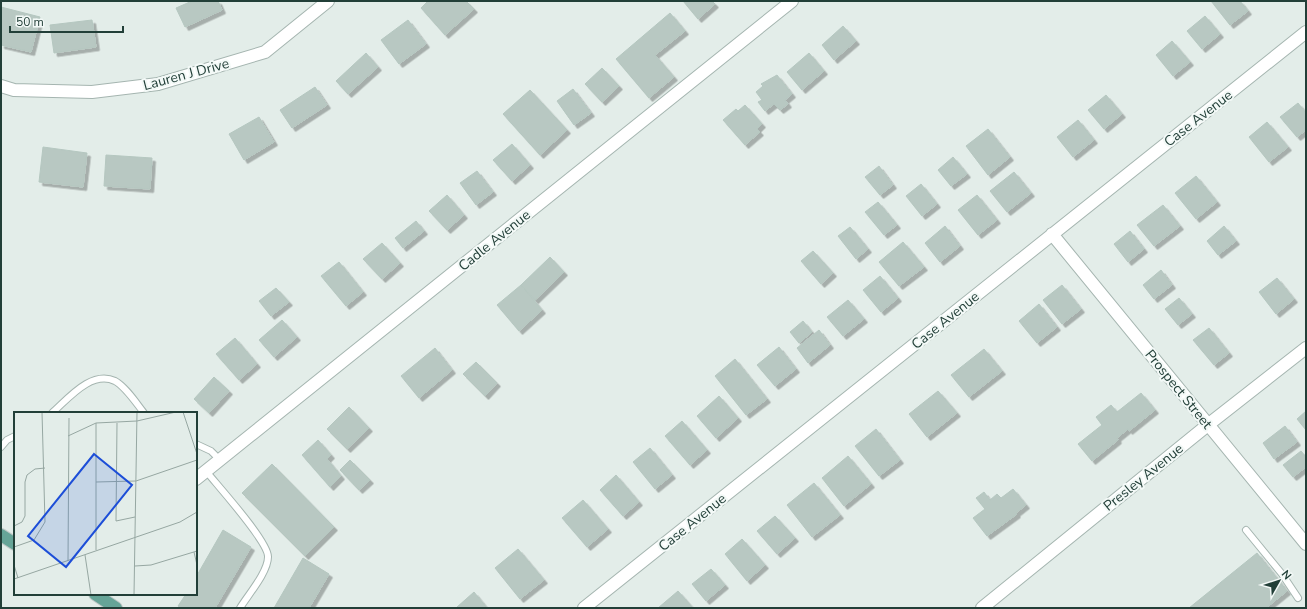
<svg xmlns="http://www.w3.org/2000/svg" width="1307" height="609" font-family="'Nunito Sans',sans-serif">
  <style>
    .building { fill: #b8c8c2; stroke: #b5c7c0; filter: url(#shadow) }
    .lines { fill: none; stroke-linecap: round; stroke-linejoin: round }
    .lane-casing { stroke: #a5b5b0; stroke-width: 8 }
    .street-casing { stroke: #a5b5b0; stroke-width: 14 }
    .primary-casing { stroke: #c1c9c7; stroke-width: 14 }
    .lane { stroke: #fff; stroke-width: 6 }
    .street { stroke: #fff; stroke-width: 12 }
    .primary { stroke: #66a497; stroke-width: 12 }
    .labels { text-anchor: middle; stroke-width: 4; stroke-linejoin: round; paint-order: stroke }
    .street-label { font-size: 14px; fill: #223f38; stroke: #f3f9f7 }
    .inset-road { fill: none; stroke: #96a7a2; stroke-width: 1 }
    .view { fill: #1d4ed8; fill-opacity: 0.15; stroke: #1d4ed8; stroke-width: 2 }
    .inset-edge { fill: none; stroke: #223f38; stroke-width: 2 }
  </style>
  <defs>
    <filter id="shadow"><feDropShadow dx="3.5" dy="3.5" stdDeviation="0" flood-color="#0004"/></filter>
  </defs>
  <rect width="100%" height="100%" fill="#e3ede9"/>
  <!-- building -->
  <path class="building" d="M192 1H218L222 10 185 27 176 8Z
    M428 1H466L474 9 445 35 421 8Z
    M683 1H712L715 4 698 19Z
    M1211 1H1240L1248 11 1230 25Z
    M1 7 40 17 31 52 1 45Z
    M670 13 685 31 655 55 674 77 649 98 616 59Z
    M1205 16 1220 34 1202 49 1187 31Z
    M92 20 96 47 54 53 50 25Z
    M408 20 426 44 399 64 381 40Z
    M843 26 856 41 834 60 822 45Z
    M1172 41 1190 62 1173 76 1156 55Z
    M366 53 378 67 348 94 336 81Z
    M809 53 824 71 802 90 787 72Z
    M602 68 619 86 602 102 585 84Z
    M777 75 792 94 785 100 788 104 780 110 774 104 765 111 758 102 762 100 756 92 763 86 761 84Z
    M315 87 327 105 292 128 280 110Z
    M573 89 591 113 574 125 557 101Z
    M530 90 567 130 540 155 503 114Z
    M1106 95 1122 114 1104 129 1088 110Z
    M1298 103 1306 113V130L1297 137 1280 117Z
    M745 105 762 124 757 129 760 132 745 145 723 120 736 109 738 111Z
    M259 117 274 142 244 160 229 134Z
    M1078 120 1094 140 1073 157 1057 137Z
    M1267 122 1288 147 1269 162 1249 137Z
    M988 129 1010 157 988 175 966 146Z
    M512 144 530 165 512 181 493 160Z
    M43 147 87 153 83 187 39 182Z
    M106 155 152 158 150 189 104 186Z
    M953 157 967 174 951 186 938 170Z
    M879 166 893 185 880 195 865 177Z
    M477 171 493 192 476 205 460 183Z
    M1014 172 1031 193 1007 212 990 191Z
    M1196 176 1217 202 1196 219 1175 193Z
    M921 184 937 204 922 216 906 196Z
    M447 195 464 215 447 230 429 211Z
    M977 195 997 220 978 235 958 210Z
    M878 202 897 225 884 235 865 212Z
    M1163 205 1180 226 1154 246 1137 225Z
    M416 221 424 231 403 248 395 238Z
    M945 226 960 246 940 262 925 243Z
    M1224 226 1236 241 1218 255 1207 241Z
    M850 227 868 249 856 259 838 236Z
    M1130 231 1144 249 1128 262 1114 244Z
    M903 242 924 267 899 286 879 262Z
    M382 243 400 263 382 279 363 259Z
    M813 251 833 273 821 284 801 261Z
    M550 257 564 272 535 300 521 285Z
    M339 262 363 292 346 306 321 276Z
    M1161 270 1172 285 1154 299 1143 285Z
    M880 276 898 298 881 312 863 290Z
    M1277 278 1294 299 1276 314 1259 292Z
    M521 285 542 310 519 331 497 305Z
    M1062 285 1081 309 1062 324 1043 300Z
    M276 288 289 302 271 316 259 301Z
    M1179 298 1192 314 1178 325 1165 309Z
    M848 300 864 319 843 336 827 317Z
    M1039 304 1057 327 1037 343 1019 321Z
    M282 320 297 337 274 357 259 340Z
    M803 321 812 332 799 343 790 332Z
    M1209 328 1229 353 1214 365 1193 340Z
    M819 330 830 345 808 363 797 348Z
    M235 338 257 364 239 380 216 354Z
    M779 347 796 369 775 386 757 365Z
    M435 348 452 370 419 398 401 376Z
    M984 349 1002 371 969 397 951 375Z
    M735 359 767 399 746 415 715 376Z
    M476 362 497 383 485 396 463 374Z
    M214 377 229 391 209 413 194 399Z
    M938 391 957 413 927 437 909 414Z
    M1141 393 1155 410 1129 431 1128 429 1117 438 1118 440 1092 461 1078 444 1102 425 1096 417 1111 405 1117 412Z
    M719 396 738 418 716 438 697 416Z
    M349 407 369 428 347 449 327 429Z
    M1306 411V430L1297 419Z
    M682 421 707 450 690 465 665 436Z
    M1285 426 1297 442 1274 459 1263 443Z
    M876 429 900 460 879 476 855 446Z
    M318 440 331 455 327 459 341 476 330 487 302 455Z
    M650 448 672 475 655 489 633 462Z
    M1301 451 1306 457V467L1293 477 1283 465Z
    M848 456 871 484 844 506 822 478Z
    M350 460 370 480 359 490 340 470Z
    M272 464 334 527 305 556 242 493Z
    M616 475 639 502 623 516 600 490Z
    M814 483 840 515 812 537 787 505Z
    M1013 489 1026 505 1016 513 1017 514 987 536 973 518 985 509 976 498 984 492 990 500 997 494 1001 498Z
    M583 500 608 529 587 547 562 518Z
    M775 516 795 538 777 554 757 531Z
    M223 530 251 547 215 608H181L178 606 186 594H196V577Z
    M742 539 765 565 747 581 725 554Z
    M518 549 544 580 520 599 495 568Z
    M1257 553 1287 591 1266 608H1189Z
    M303 558 329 574 309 608H274Z
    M711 569 725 585 706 601 692 584Z
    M678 591 693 608H658Z
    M474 592 487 608H457V607Z"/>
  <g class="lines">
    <!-- lane casing -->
    <g class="lane-casing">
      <path id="lane" d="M52 413C68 399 91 370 115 381 126 387 136 403 144 413
        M196 444 211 451 220 460
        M1 447 7 440 15 436
        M206 471C217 485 269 542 268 557 268 572 248 595 240 608
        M1246 530 1282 574 1298 598"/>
    </g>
    <!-- street casing -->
    <g class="street-casing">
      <path id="street" d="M1 86 14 90 92 92 158 84 265 52 328 1
        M1052 234 1306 544
        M196 479 792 1
        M584 608 1306 32
        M982 608 1209 424 1306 348"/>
    </g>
    <!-- primary casing -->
    <g class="primary-casing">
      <path id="primary" d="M1 535 15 544
        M95 594 116 608"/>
    </g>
    <!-- lane -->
    <use href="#lane" class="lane"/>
    <!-- street -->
    <use href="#street" class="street"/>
    <!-- primary -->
    <use href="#primary" class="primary"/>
  </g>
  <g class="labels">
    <!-- street labels -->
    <g class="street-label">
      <text transform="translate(186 74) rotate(-15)" y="5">Lauren J Drive</text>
      <text transform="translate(1198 118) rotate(-38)" y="5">Case Avenue</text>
      <text transform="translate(494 240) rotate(-39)" y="5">Cadle Avenue</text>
      <text transform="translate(945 320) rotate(-39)" y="5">Case Avenue</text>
      <text transform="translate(1179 389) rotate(51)" y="5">Prospect Street</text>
      <text transform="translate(1143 477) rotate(-39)" y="5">Presley Avenue</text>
      <text transform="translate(692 522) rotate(-39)" y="5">Case Avenue</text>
    </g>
  </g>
  <!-- overview -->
  <g transform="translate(14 412)">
    <rect width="183" height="183" fill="#e3ede9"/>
    <path class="inset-road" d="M169 0 183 42M103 11 102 109 121 105M54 24 82 11 123 9 162 0M82 70 122 69 183 48M0 114 8 110 11 104V70L13 63 21 57 31 56M0 135 20 128 31 110 28 0M82 138V11M180 140 183 153M71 143 77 183M54 149 55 6M0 153 4 166M121 154 137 153 183 139M0 167 166 110 183 100M120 183 123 0"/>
    <path class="view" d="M80 42 118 73 52 155 14 124Z"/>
    <rect width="183" height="183" class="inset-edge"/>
  </g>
  <!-- border -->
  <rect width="1307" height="609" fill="none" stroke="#223f38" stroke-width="4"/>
  <!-- north arrow -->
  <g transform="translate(1279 581) rotate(51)" stroke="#f3f9f7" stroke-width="3" paint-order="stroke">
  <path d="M0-3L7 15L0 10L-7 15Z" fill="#223f38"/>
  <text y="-6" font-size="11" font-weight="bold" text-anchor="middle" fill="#223f38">N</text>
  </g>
  <!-- scale -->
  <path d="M10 26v6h113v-6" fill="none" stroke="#223f38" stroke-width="2"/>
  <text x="16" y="26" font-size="12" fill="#223f38" stroke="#f3f9f7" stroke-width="3" paint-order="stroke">50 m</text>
</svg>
